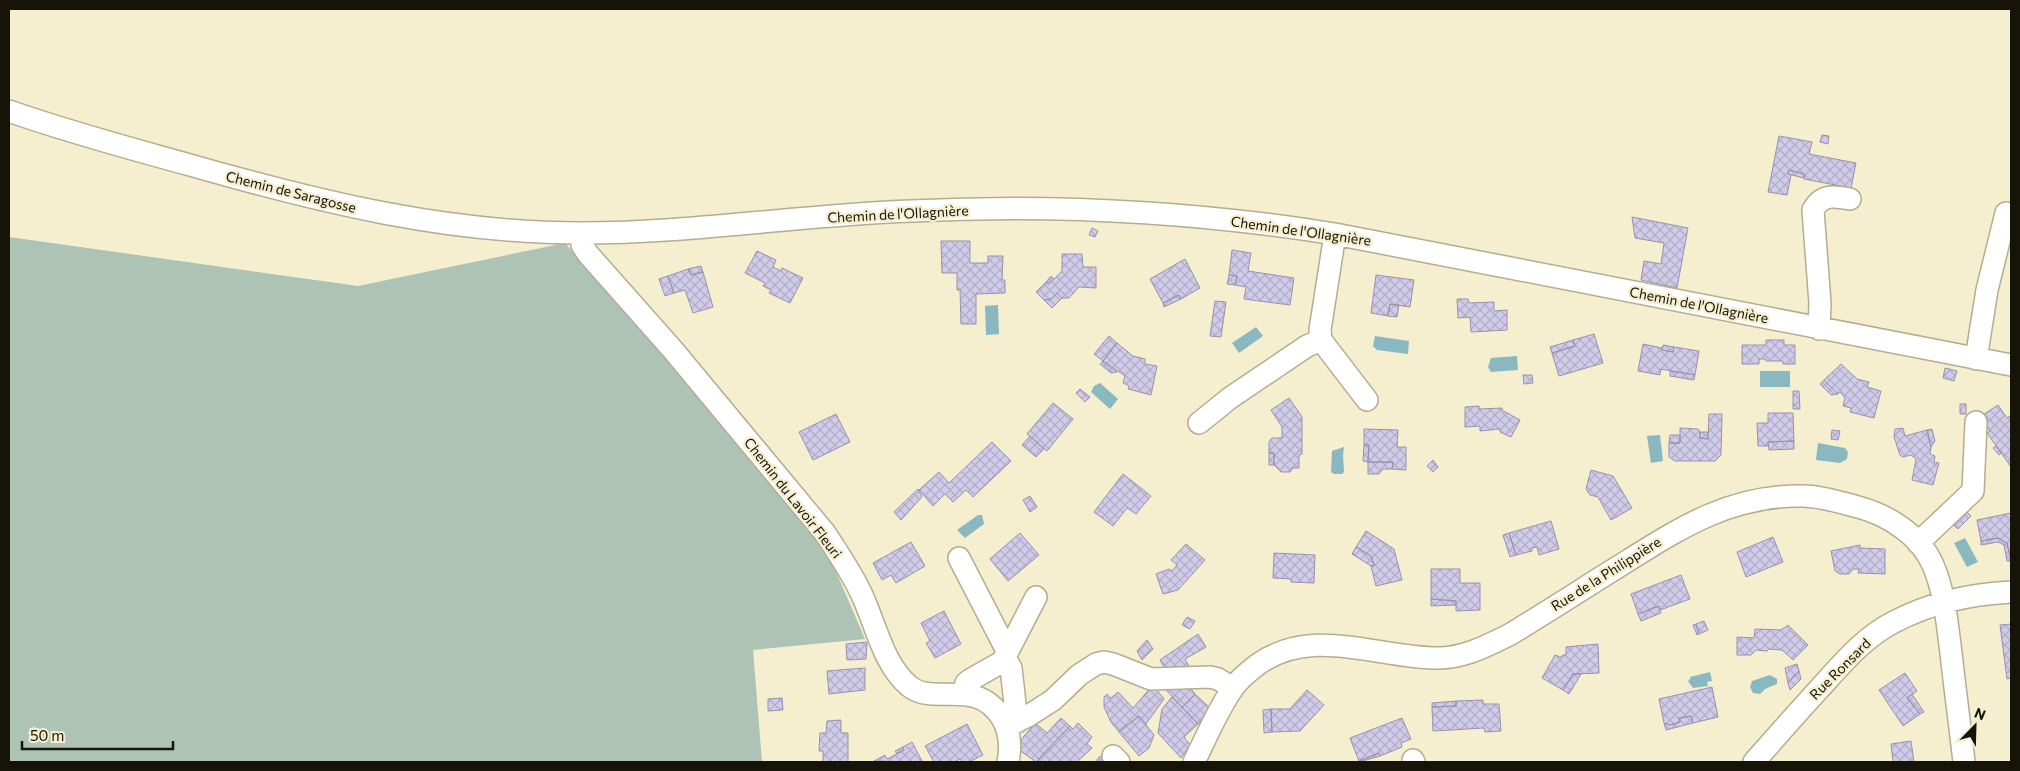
<svg xmlns="http://www.w3.org/2000/svg" width="2020" height="771" font-family="Commissioner,sans-serif">
  <style>
    .green { fill: #acc3b6 }
    .water { fill: #89b8c1 }
    .building { fill: url(#building-cross-hatch); stroke: #9793ae }
    .lines { fill: none; stroke-linecap: round; stroke-linejoin: round }
    .minor-casing { stroke: #b4ad90; stroke-width: 24 }
    .minor { stroke: #fff; stroke-width: 21 }
    .labels { text-anchor: middle; stroke-width: 4.5; stroke-linejoin: round; paint-order: stroke }
    .street-label { font-size: 14px; fill: #161309; stroke: #f5eecf }
  </style>
  <defs>
    <pattern id="building-cross-hatch" width="8" height="8" patternUnits="userSpaceOnUse" patternTransform="scale(1.25)"><rect width="8" height="8" fill="#d0cbe8"/><path d="M0 0l8 8M0 8l8-8" fill="none" stroke="#b2adc6"/></pattern>
  </defs>
  <rect width="100%" height="100%" fill="#f5eecf"/>
  <!-- green -->
  <path class="green" d="M9 237 358 286 565 243 821 537 865 639 753 650 762 762H9Z"/>
  <!-- water -->
  <path class="water" d="M998 305 999 334 986 335 985 306Z
    M1256 327 1263 336 1239 353 1232 343Z
    M1375 336 1409 341 1408 354 1377 350 1373 346Z
    M1517 356 1518 370 1491 372 1488 367 1491 358Z
    M1760 371H1790V387H1760Z
    M1100 383 1118 399 1110 409 1091 392 1094 386Z
    M1660 435 1663 461 1651 463 1647 436Z
    M1818 443 1845 448 1848 452 1847 459 1840 463 1816 460Z
    M1344 447 1343 456 1344 472 1342 474H1334L1331 472 1332 451Z
    M978 515H982L984 524 965 538 957 530Z
    M1965 538 1978 562 1967 567 1954 543Z
    M1710 672 1712 681 1707 682 1708 686 1693 688 1688 681 1690 679V677Z
    M1770 675 1777 679V684L1765 689 1760 694 1753 693 1750 687 1752 681Z"/>
  <!-- building -->
  <path class="building" d="M1822 135 1829 136 1828 144 1820 142Z
    M1779 136 1812 142 1809 154 1856 163 1851 188 1804 179V174L1789 170 1788 174 1791 175 1787 195 1768 192Z
    M1789 170 1804 174V178L1788 174Z
    M1632 217 1688 228 1677 288 1641 280 1644 261 1661 264 1664 243 1635 238Z
    M1092 228 1098 231 1095 237 1089 235Z
    M941 241H970V263H988V256H1003L1002 280H1005V293L976 294V324H961L960 290H957V273H942Z
    M1232 250 1251 253 1248 271 1294 278 1290 305 1244 299 1246 287 1235 285 1237 276 1229 275Z
    M757 251 776 260 773 267 781 271 782 268 803 278 790 303 769 293 771 290 763 286 765 283 745 273Z
    M1062 254H1082L1083 267H1096V288L1079 287 1069 298H1062L1057 293 1051 299 1044 300 1036 292 1046 282 1049 284 1062 271Z
    M1185 259 1200 288 1181 299 1179 295 1163 303 1150 279Z
    M701 266 703 272 691 275 688 269Z
    M688 269 691 275 703 272 713 307 693 313 685 290 674 293 668 276Z
    M1229 275 1237 276 1235 285 1227 284Z
    M1376 275 1414 280 1410 307 1390 304 1388 316 1371 313Z
    M668 276 674 293 665 296 659 279Z
    M1051 276 1054 279 1049 284 1046 282Z
    M1057 293 1062 298 1052 308 1044 300 1051 299Z
    M1179 295 1181 299 1164 307 1163 303Z
    M1457 299H1468L1469 303 1494 302V311L1507 310V330L1471 332 1470 317 1458 318Z
    M1215 301 1226 302 1221 337 1210 336Z
    M1390 304 1399 305 1397 317 1388 316Z
    M1594 334 1603 363 1559 376 1552 353 1575 346 1573 340Z
    M1109 336 1117 343 1103 361 1094 354Z
    M1573 340 1575 346 1552 353 1550 347Z
    M1766 340H1784V345H1795V364H1783V361H1766V359H1759V364H1742V345H1766Z
    M1117 343 1133 356 1145 359V364L1157 366 1151 395 1128 389 1129 386 1123 383 1125 376 1103 361Z
    M1643 344 1662 348V350L1673 352 1674 347 1699 351 1695 375 1661 369 1660 375 1638 371Z
    M1663 345 1674 347 1673 352 1662 350Z
    M1103 361 1114 370 1117 372 1111 373 1100 364Z
    M1841 364 1857 379 1869 382 1867 387 1881 391 1874 418 1850 412 1851 408 1843 406 1845 398 1840 392 1838 394 1824 380Z
    M1945 368 1957 371 1954 381 1943 378Z
    M1670 371 1695 375 1694 380 1670 376Z
    M1523 375H1532L1533 383 1524 384Z
    M1824 380 1838 394 1831 395 1820 384Z
    M1080 389 1090 397 1085 402 1076 393Z
    M1793 391H1799L1800 409H1793Z
    M1289 398 1302 417V454L1299 455V468H1293L1290 472H1281L1274 465V453H1269V442L1272 438H1282V427L1271 410Z
    M1053 403 1073 419 1047 451 1027 434Z
    M1960 404H1966V414H1960Z
    M1998 405 2007 418 2010 416 2011 419V467L1987 433 1990 431 1981 416Z
    M1479 406V409L1502 408V410L1520 420 1511 437 1500 432V429L1480 431V426L1465 427V407Z
    M1768 413H1793L1794 441 1768 442V446H1758L1757 423H1768Z
    M836 414 850 442 813 460 799 432Z
    M1709 414H1722L1721 455 1715 461H1675L1669 457V443H1680V428L1698 429 1700 432V438L1708 439Z
    M1903 428 1905 436 1927 430 1931 447 1930 454 1935 456 1934 462 1939 463 1933 485 1912 480 1916 459 1911 455 1903 457 1900 455 1894 437 1895 429Z
    M1364 429 1398 430 1397 447H1406V470L1392 469 1393 462H1368L1369 445H1364Z
    M1932 429 1935 441 1931 447 1927 430Z
    M1832 430 1840 431 1838 440 1831 439Z
    M1700 432H1708V439L1700 438Z
    M1670 435H1680V443H1669Z
    M1030 436 1044 449 1036 457 1022 445Z
    M1794 441V449L1769 450 1768 442Z
    M992 442 1011 461 973 497 966 490 953 502 945 494 933 506 919 490 939 472 949 483Z
    M1364 445H1369L1368 462 1363 461Z
    M1996 446 2001 453 1999 455 1993 448Z
    M1269 453H1274V465H1269Z
    M1433 460 1438 467 1433 472 1427 466Z
    M1368 462H1393L1392 469H1383L1379 474H1368Z
    M1591 470 1613 476 1632 508 1611 520 1598 497 1590 495 1586 489Z
    M1123 474 1151 496 1136 514 1127 508 1113 526 1094 512Z
    M918 489 922 497 901 520 894 512Z
    M1030 496 1037 507 1030 512 1023 500Z
    M1964 509 1971 516 1958 529 1951 523Z
    M2011 513V561L2007 543 1998 538 1981 541 1977 520Z
    M1551 521 1559 549 1539 555 1537 547 1532 548V551L1516 555 1509 533Z
    M1366 531 1394 549 1402 580 1376 586 1371 566 1374 565 1371 556 1356 547Z
    M1020 533 1039 555 1008 581 990 559Z
    M1509 533 1516 555 1510 557 1503 535Z
    M1773 537 1783 562 1746 577 1737 552Z
    M1998 538 2007 543 2011 561H2007L2004 545 1998 542 1981 545V541Z
    M911 542 925 566 896 583 891 575 882 580 873 563Z
    M1186 544 1205 560 1178 590 1163 594 1156 574 1169 569 1172 571 1177 565 1171 560Z
    M1860 545V548L1885 549V574L1858 573 1859 569H1853L1849 574H1840L1835 571 1831 551Z
    M1356 547 1371 556 1374 565 1371 566 1352 554Z
    M1274 553 1315 555 1314 583 1291 582V579L1273 578Z
    M1431 569H1460V583H1480V610L1456 611V601L1431 599Z
    M1681 575 1690 599 1660 610 1659 606 1638 614 1631 594Z
    M1431 599 1456 601V605L1431 606Z
    M1659 606 1661 613 1641 621 1638 614Z
    M944 611 961 644 935 658 926 643 930 641 921 623Z
    M1187 617 1195 621 1190 629 1182 625Z
    M1704 621 1708 630 1699 634 1696 624Z
    M1696 624 1699 634 1697 635 1693 625Z
    M2011 624V678L2007 679 2000 625Z
    M1788 625 1808 645 1793 660 1782 650 1769 649 1767 651 1756 650 1751 655H1737V637L1754 638 1755 629 1781 630Z
    M1198 634 1206 647 1185 659 1190 668 1168 674 1160 660Z
    M1147 640 1153 649 1142 660 1137 651Z
    M867 642 866 659 847 660 846 644Z
    M1598 644 1599 673 1573 674 1563 690 1542 678 1555 655 1560 657 1566 654V647Z
    M1797 664 1799 671 1788 683 1785 668Z
    M865 668V690L829 694 827 671Z
    M1799 671 1801 679 1790 690 1788 683Z
    M1905 673 1917 691 1907 698 1920 714 1903 726 1879 690Z
    M1573 674H1581L1569 694 1563 690Z
    M1185 681 1195 694 1182 707 1165 689 1176 683Z
    M1153 685 1164 699 1146 724 1139 716 1119 732 1111 722 1104 707V697L1107 694 1111 698 1118 692 1133 708Z
    M1712 687 1718 717 1693 723 1691 716 1679 718 1680 722 1670 725 1664 723 1659 699Z
    M1307 690 1324 705 1300 731 1272 732 1271 709H1290Z
    M1195 694 1212 710 1198 724 1182 707Z
    M1912 694 1924 712 1920 714 1907 698Z
    M1172 697 1198 724 1184 737 1190 745 1181 758 1158 733 1162 709Z
    M782 698 783 710 768 711V699Z
    M1483 700V704H1499L1501 731 1485 732 1484 728 1433 731 1432 707 1456 706V701Z
    M1456 701V706L1432 707V703Z
    M1271 709 1272 732 1264 733 1263 710Z
    M1139 716 1154 735 1149 748 1139 756 1119 732Z
    M1691 716 1693 723 1666 730 1664 723 1670 725 1680 722 1679 718Z
    M1061 718 1070 726 1036 762 1015 747 1035 723 1047 733Z
    M1402 718 1411 739 1401 743 1402 747 1380 756 1379 753 1359 761 1350 738Z
    M841 720V733H848V762H823V751H819L820 733H826L827 721Z
    M1078 723 1092 737 1087 744 1092 748 1077 762H1036L1070 726 1073 729Z
    M967 724 983 755 969 762H962L960 759 954 762H934L925 746Z
    M1911 741 1914 762H1893L1891 744Z
    M912 742 922 761 920 762 874 761 885 755 887 759 904 750 903 747Z
    M903 747 904 750 897 754 895 751Z
    M1379 753 1380 756 1359 762V761Z
    M1100 756 1106 762H1095Z"/>
  <g class="lines">
    <!-- minor casing -->
    <g class="minor-casing">
      <path id="minor" d="M9 111C68 132 129 148 190 165 319 202 446 233 581 233 691 233 801 215 911 211 1051 204 1197 212 1335 234L2011 365
        M581 233 582 245 588 254 673 350 825 533C838 553 852 573 862 595 876 625 883 664 909 686 935 707 975 676 1002 718 1010 732 1011 747 1008 762
        M1335 234 1320 330 1321 340 1367 400
        M1819 329 1820 303 1813 210C1822 194 1833 196 1850 199
        M1976 359 1987 290 2006 213
        M1199 423 1230 398 1307 346 1321 340
        M1918 543 1973 491 1976 422
        M959 558 1006 649 1005 662
        M1007 653 1036 597
        M963 694 966 683 970 680 1000 663H1008L1011 668 1017 722
        M1007 726 1028 716 1053 700 1079 675 1096 664 1104 662 1113 664 1151 679 1210 677 1218 679 1233 688
        M1113 756 1119 762
        M1413 760 1414 762
        M1194 762C1206 738 1217 711 1233 688 1239 679 1248 672 1257 665 1312 625 1377 658 1438 658 1464 658 1486 646 1509 635 1547 612 1584 588 1621 565 1680 528 1730 495 1802 496 1820 496 1840 502 1858 507 1888 515 1920 535 1933 565 1945 593 1947 623 1951 653 1955 690 1960 726 1964 762
        M1754 762C1776 737 1798 712 1820 688 1842 664 1864 637 1894 622 1930 603 1970 594 2011 592"/>
    </g>
    <!-- minor -->
    <use href="#minor" class="minor"/>
  </g>
  <g class="labels">
    <!-- street labels -->
    <g class="street-label">
      <text transform="translate(291 192) rotate(14)" y="5">Chemin de Saragosse</text>
      <text transform="translate(898 214) rotate(-3)" y="5">Chemin de l'Ollagnière</text>
      <text transform="translate(1301 231) rotate(8)" y="5">Chemin de l'Ollagnière</text>
      <text transform="translate(1699 305) rotate(11)" y="5">Chemin de l'Ollagnière</text>
      <text transform="translate(793 498) rotate(52)" y="5">Chemin du Lavoir Fleuri</text>
      <text transform="translate(1606 574) rotate(-32)" y="5">Rue de la Philippière</text>
      <text transform="translate(1840 669) rotate(-45)" y="5">Rue Ronsard</text>
    </g>
  </g>
  <!-- border -->
  <rect width="2020" height="771" fill="none" stroke="#161309" stroke-width="20"/>
  <!-- north arrow -->
  <g transform="translate(1975 726) rotate(23)" stroke="#f5eecf" stroke-width="4" paint-order="stroke">
  <path d="M0-4L9 19L0 12L-9 19Z" fill="#161309"/>
  <text y="-8" font-size="14" font-weight="bold" text-anchor="middle" fill="#161309">N</text>
  </g>
  <!-- scale -->
  <path d="M22 741v8h151v-8" fill="none" stroke="#161309" stroke-width="2.5"/>
  <text x="30" y="741" font-size="15" fill="#161309" stroke="#f5eecf" stroke-width="4" paint-order="stroke">50 m</text>
</svg>
